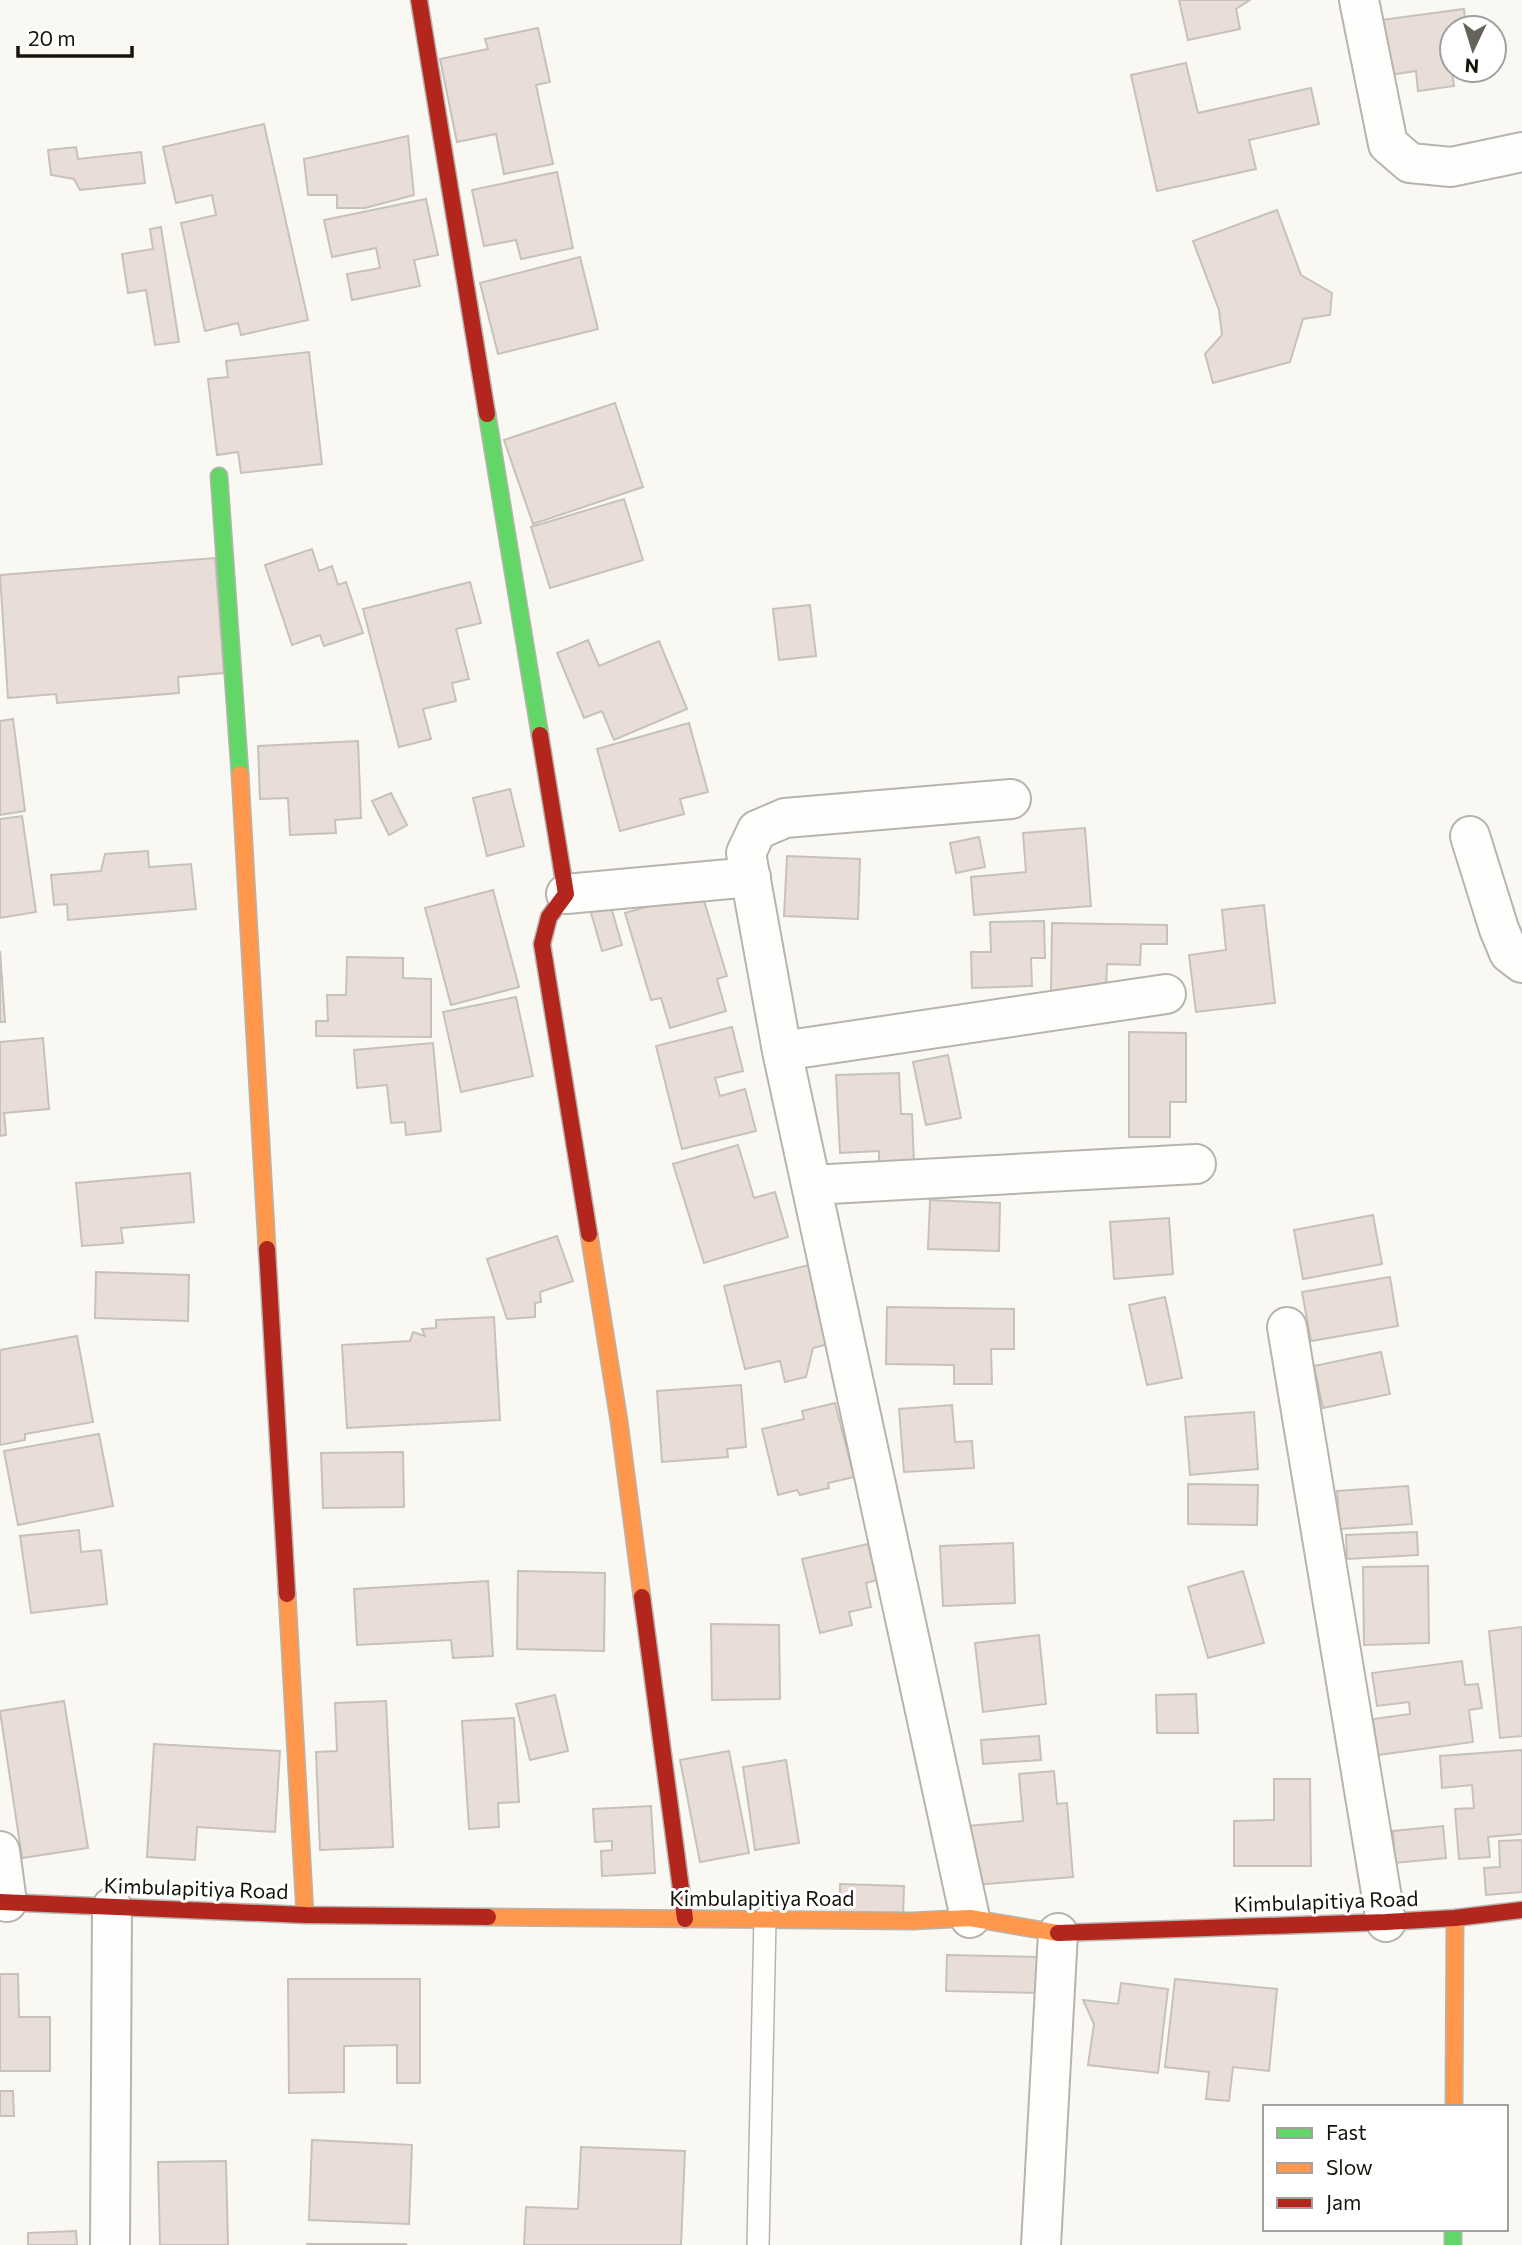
<svg xmlns="http://www.w3.org/2000/svg" width="1522" height="2245" font-family="Commissioner,sans-serif">
  <style>
    .building { fill: #e9ded7; stroke: #c7c1bc; stroke-width: 2 }
    .lines { fill: none; stroke-linecap: round; stroke-linejoin: round }
    .lane-casing { stroke: #b7b4ad; stroke-width: 24 }
    .street-casing { stroke: #b7b4ad; stroke-width: 42 }
    .fast-casing { stroke: #b7b4ad; stroke-width: 19 }
    .slow-casing { stroke: #b7b4ad; stroke-width: 19 }
    .jam-casing { stroke: #b7b4ad; stroke-width: 19 }
    .lane { stroke: #fefefd; stroke-width: 21 }
    .street { stroke: #fefefd; stroke-width: 38 }
    .fast { stroke: #63d668; stroke-width: 16 }
    .slow { stroke: #ff974d; stroke-width: 16 }
    .jam { stroke: #b3261e; stroke-width: 16 }
    .labels { text-anchor: middle; stroke-width: 6; stroke-linejoin: round; paint-order: stroke }
    .street-label { font-size: 21px; fill: #16130a; stroke: #fff }
  </style>
  <rect width="100%" height="100%" fill="#faf8f2"/>
  <!-- building -->
  <path class="building" d="M1179 0H1250L1236 9 1240 29 1188 40Z
    M1464 9 1466 28H1452V59H1450L1454 86 1418 91 1416 71 1389 75 1381 20Z
    M538 28 550 82 536 85 553 164 504 174 496 134 457 142 440 59 488 49 485 39Z
    M1186 63 1198 113 1311 88 1319 124 1249 140 1256 169 1157 191 1131 75Z
    M264 124 308 320 241 335 238 323 205 331 181 223 216 215 212 195 176 203 163 147Z
    M408 136 414 195 365 208H337V195H308L304 159Z
    M76 147 78 159 141 152 145 183 80 190 74 179 51 175 48 150Z
    M557 172 573 248 521 259 516 240 484 246 472 190Z
    M426 199 438 255 414 260 420 286 352 300 347 274 380 268 376 248 332 257 324 220Z
    M1277 210 1301 275 1332 293 1330 315 1303 319 1290 362 1213 383 1205 354 1222 335 1219 310 1193 241Z
    M161 227 179 342 155 345 146 290 128 293 122 254 153 249 150 229Z
    M580 257 598 329 498 354 480 283Z
    M309 352 322 464 241 473 238 452 217 455 208 379 228 377 226 361Z
    M615 403 643 487 533 524 504 440Z
    M624 499 643 560 550 588 531 527Z
    M312 549 319 571 332 566 338 585 346 582 363 633 324 646 320 635 292 645 265 565Z
    M215 558 224 673 178 677 179 693 57 703 56 694 8 698 0 575Z
    M470 582 481 623 456 629 469 679 452 683 456 701 423 709 431 739 399 747 363 609Z
    M810 605 816 656 779 660 773 609Z
    M588 640 599 666 659 641 687 709 614 740 602 711 584 718 557 653Z
    M13 719 25 811 0 815V721Z
    M689 723 708 792 680 799 684 814 620 831 597 749Z
    M358 741 361 818 335 820 336 833 290 835 288 798 260 799 258 746Z
    M510 789 524 846 487 856 473 798Z
    M391 793 407 825 389 835 372 801Z
    M22 816 36 912 0 918V819Z
    M1085 828 1091 906 974 915 971 877 1026 872 1023 833Z
    M979 837 985 867 956 873 950 843Z
    M148 851 149 867 191 864 196 909 68 920 67 904 54 905 51 875 101 871 105 854Z
    M787 856 860 859 858 919 784 916Z
    M493 890 519 987 451 1005 425 908Z
    M701 891 727 976 717 979 726 1011 670 1028 661 998 651 1000 625 913Z
    M609 900 622 945 602 951 589 906Z
    M1264 905 1275 1003 1196 1012 1189 955 1226 950 1222 910Z
    M1044 921 1045 958H1031L1032 986 972 988 971 952H991L990 922Z
    M1052 923 1167 925V944H1141L1140 965 1107 964 1106 992 1051 991Z
    M0 951 5 1022H0Z
    M347 957 403 958V978L431 979V1037L316 1036V1021H328L327 995H346Z
    M516 997 533 1076 461 1092 443 1012Z
    M732 1027 743 1071 715 1078 720 1096 745 1089 756 1131 682 1149 656 1046Z
    M1129 1032 1186 1033V1102H1170V1137H1129Z
    M43 1038 49 1109 4 1113 6 1135 0 1136V1042Z
    M433 1043 441 1131 406 1135 405 1122 391 1123 387 1085 357 1088 354 1050Z
    M948 1055 961 1118 926 1125 913 1062Z
    M899 1073 901 1114H912L914 1164 879 1165V1151L840 1153 836 1075Z
    M738 1145 754 1198 775 1192 788 1237 704 1263 673 1164Z
    M190 1173 194 1222 121 1228 123 1243 82 1246 76 1183Z
    M930 1200 1000 1203 999 1251 928 1249Z
    M1373 1215 1382 1264 1303 1279 1294 1230Z
    M1169 1218 1173 1274 1114 1279 1110 1222Z
    M557 1236 573 1281 540 1292 541 1302 535 1303V1317L507 1319 487 1259Z
    M817 1263 836 1342 813 1348 806 1377 785 1382 780 1361 745 1369 724 1286Z
    M96 1272 189 1275 188 1321 95 1318Z
    M1390 1277 1398 1326 1311 1341 1302 1292Z
    M1165 1297 1182 1378 1147 1385 1129 1305Z
    M887 1307 1014 1309V1349H991L992 1384H954V1365L886 1364Z
    M494 1317 500 1420 347 1428 342 1345 410 1341 413 1332 425 1336 422 1329 436 1328V1320Z
    M77 1336 93 1422 25 1434V1440L0 1445V1350Z
    M1381 1352 1390 1394 1323 1408 1314 1366Z
    M741 1385 746 1447 727 1449 728 1457 662 1462 657 1391Z
    M835 1403 854 1477 828 1483 829 1488 800 1495 797 1490 778 1495 762 1429 804 1419 802 1411Z
    M952 1405 955 1442 972 1441 974 1468 904 1472 899 1409Z
    M1254 1412 1258 1469 1190 1475 1185 1417Z
    M99 1434 113 1506 18 1525 4 1451Z
    M403 1452 404 1507 323 1508 321 1453Z
    M1188 1484 1258 1485 1257 1525 1188 1524Z
    M1408 1486 1412 1524 1340 1529 1337 1491Z
    M79 1530 81 1552 101 1550 107 1604 31 1613 20 1536Z
    M1417 1532 1418 1555 1347 1559 1346 1535Z
    M1013 1543 1015 1603 943 1606 940 1546Z
    M868 1544 877 1580 866 1583 871 1607 849 1612 852 1625 820 1633 802 1559Z
    M1428 1566 1429 1643 1364 1645 1363 1567Z
    M518 1571 605 1573 604 1651 517 1649Z
    M1243 1571 1264 1643 1208 1658 1188 1587Z
    M488 1581 493 1656 453 1658 451 1640 357 1645 354 1589Z
    M711 1624 779 1625 780 1699 712 1700Z
    M1522 1627V1736L1500 1738 1489 1631Z
    M1039 1635 1046 1704 983 1712 975 1643Z
    M1462 1661 1465 1685 1478 1684 1482 1708 1469 1710 1473 1742 1378 1755 1373 1719 1410 1714 1409 1702 1377 1706 1372 1673Z
    M1196 1694 1198 1733H1157L1156 1695Z
    M555 1695 568 1751 530 1760 516 1704Z
    M64 1701 88 1848 22 1858 0 1711Z
    M386 1701 393 1847 320 1850 316 1752 337 1751 335 1703Z
    M514 1718 519 1802 498 1803 499 1827 469 1829 462 1721Z
    M1039 1736 1041 1760 983 1764 981 1740Z
    M154 1744 280 1751 275 1832 197 1827 195 1860 147 1857Z
    M1522 1750V1834L1488 1837 1490 1857 1459 1859 1455 1809 1474 1808 1472 1785 1442 1788 1440 1756Z
    M729 1751 749 1853 700 1862 680 1760Z
    M786 1760 799 1843 755 1850 743 1767Z
    M1054 1771 1057 1804 1067 1803 1073 1877 973 1885 968 1826 1023 1821 1019 1774Z
    M1274 1779H1310L1311 1866H1234V1821L1274 1820Z
    M651 1806 655 1873 602 1876 601 1851 612 1850V1841L595 1842 593 1809Z
    M1443 1826 1446 1858 1395 1863 1393 1831Z
    M1522 1840V1892L1486 1895 1484 1868 1500 1867 1499 1841Z
    M840 1884 904 1886 903 1917 840 1915Z
    M947 1955 1039 1957 1038 1993 946 1991Z
    M0 1974H18L19 2017H50V2071H0Z
    M288 1979H420V2083H397V2045L344 2046V2092L289 2093Z
    M1175 1979 1277 1989 1269 2071 1233 2067 1229 2101 1206 2099 1209 2072 1165 2067Z
    M1121 1983 1168 1989 1158 2073 1088 2065 1094 2024 1083 2000 1118 2004Z
    M0 2091H13L14 2116H0Z
    M312 2140 412 2145 409 2224 309 2220Z
    M581 2147 685 2151 681 2245H524L526 2207 578 2209Z
    M226 2161 228 2245H160L158 2162Z
    M76 2231 77 2245H28V2233Z
    M307 2244H406V2245H307Z"/>
  <g class="lines">
    <!-- lane casing -->
    <g class="lane-casing">
      <path id="lane" d="M758 2245 765 1918"/>
    </g>
    <!-- street casing -->
    <g class="street-casing">
      <path id="street" d="M1359 0 1388 144 1410 163 1451 167 1522 152
        M1470 836 1499 929 1509 953 1522 963
        M566 894 751 877
        M782 1051 1166 994
        M811 1185 1196 1164
        M1287 1327 1386 1922
        M0 1851 7 1902
        M970 1918 782 1051 746 853 757 830 785 818 1011 799
        M110 2245 112 1907
        M1041 2245 1058 1933"/>
    </g>
    <!-- fast casing -->
    <g class="fast-casing">
      <path id="fast" d="M487 414 540 735
        M219 476 240 774
        M1453 2229V2245"/>
    </g>
    <!-- slow casing -->
    <g class="slow-casing">
      <path id="slow" d="M240 774 267 1249
        M589 1234 619 1421 642 1597
        M287 1594 305 1915
        M488 1917 913 1921 970 1918 1058 1933
        M1454 2107 1455 1918"/>
    </g>
    <!-- jam casing -->
    <g class="jam-casing">
      <path id="jam" d="M419 0 487 414
        M540 735 566 894 549 917 542 944 589 1234
        M267 1249 287 1594
        M642 1597 685 1919
        M0 1902 305 1915 488 1917
        M1058 1933 1386 1922 1455 1918 1522 1910"/>
    </g>
    <!-- lane -->
    <use href="#lane" class="lane"/>
    <!-- street -->
    <use href="#street" class="street"/>
    <!-- fast -->
    <use href="#fast" class="fast"/>
    <!-- slow -->
    <use href="#slow" class="slow"/>
    <!-- jam -->
    <use href="#jam" class="jam"/>
  </g>
  <g class="labels">
    <!-- street labels -->
    <g class="street-label">
      <text transform="translate(196 1889) rotate(2)" y="7">Kimbulapitiya Road</text>
      <text x="762" y="1906">Kimbulapitiya Road</text>
      <text transform="translate(1326 1902) rotate(-2)" y="7">Kimbulapitiya Road</text>
    </g>
  </g>
  <!-- legend -->
  <rect x="1263" y="2105" width="245" height="126" fill="#ffffff" stroke="#a2a19d" stroke-width="2"/>
  <rect x="1277" y="2128" width="35" height="10" fill="#63d668" stroke="#a2a19d" stroke-width="2"/>
  <text x="1326" y="2140" font-size="21" fill="#16130a">Fast</text>
  <rect x="1277" y="2163" width="35" height="10" fill="#ff974d" stroke="#a2a19d" stroke-width="2"/>
  <text x="1326" y="2175" font-size="21" fill="#16130a">Slow</text>
  <rect x="1277" y="2198" width="35" height="10" fill="#b3261e" stroke="#a2a19d" stroke-width="2"/>
  <text x="1326" y="2210" font-size="21" fill="#16130a">Jam</text>
  <!-- north arrow -->
  <g transform="translate(1473 49) rotate(184)"><circle r="33" fill="#ffffff" stroke="#a2a19d" stroke-width="2"/>
  <path d="M0-5L12 26L0 18L-12 26Z" fill="#66635b"/>
  <text y="-10" font-size="19" font-weight="bold" text-anchor="middle" fill="#16130a">N</text>
  </g>
  <!-- scale -->
  <path d="M18 46v10h114v-10" fill="none" stroke="#16130a" stroke-width="3.5"/>
  <text x="28" y="46" font-size="21" fill="#16130a" stroke="#ffffff" stroke-width="5" paint-order="stroke">20 m</text>
</svg>
